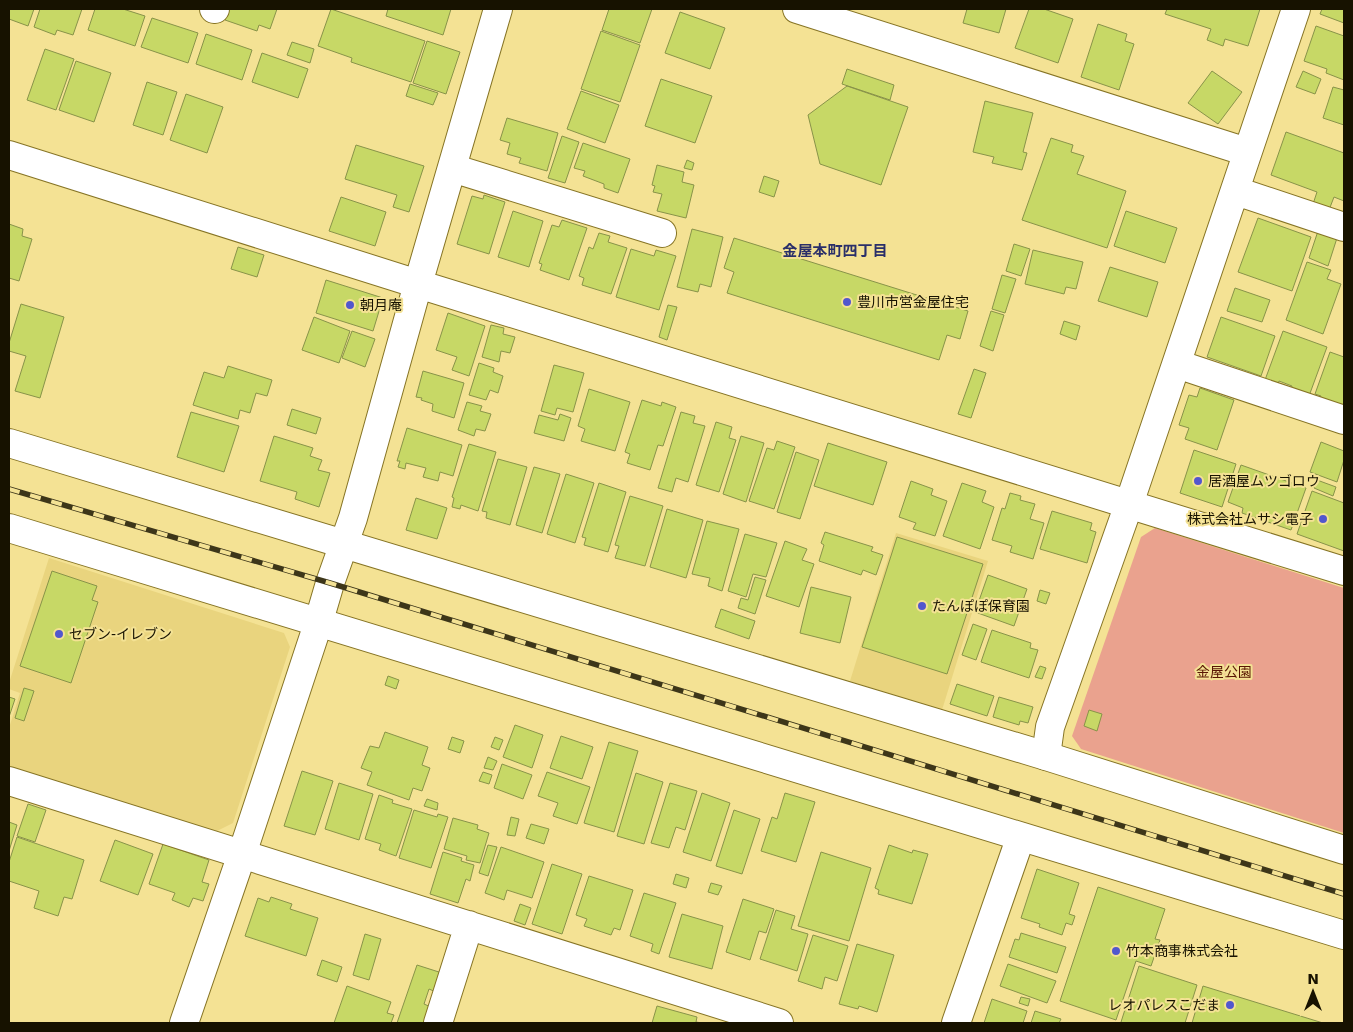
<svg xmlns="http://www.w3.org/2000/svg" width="1353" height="1032" font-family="'DejaVu Sans','Noto Sans JP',sans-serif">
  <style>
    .built { fill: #e9d47e }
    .green { fill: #eaa28e }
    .building { fill: #c7d866; stroke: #889349 }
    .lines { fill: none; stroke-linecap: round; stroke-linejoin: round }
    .minor-casing { stroke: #867425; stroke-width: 30 }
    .tertiary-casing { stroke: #867425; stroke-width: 30 }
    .minor { stroke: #fff; stroke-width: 28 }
    .tertiary { stroke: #fff; stroke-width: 28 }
    .rail-casing { stroke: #3d3619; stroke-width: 5.5 }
    .rail { stroke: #f4e294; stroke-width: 4; stroke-dasharray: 11; stroke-linecap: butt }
    .poi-dot { fill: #5257cd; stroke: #f4e294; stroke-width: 2 }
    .labels { text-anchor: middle; stroke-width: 4; stroke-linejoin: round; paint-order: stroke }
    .poi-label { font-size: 14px; fill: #171200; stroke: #f4e294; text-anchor: start }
    .park-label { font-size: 14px; fill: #581502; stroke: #f4e294 }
    .neighbourhood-label { font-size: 15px; font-weight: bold; fill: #2a2f69; stroke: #f4e294 }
  </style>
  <rect width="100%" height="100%" fill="#f4e294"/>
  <!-- built -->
  <path class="built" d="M896 533 988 561 942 710 850 681Z
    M49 558 284 633 290 647 233 823 215 832 9 766V728L20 693 9 689V683Z"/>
  <!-- green -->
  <path class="green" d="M1155 528 1344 588V833L1081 749 1072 736 1141 537Z"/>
  <!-- building -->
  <path class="building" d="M9 9H34L28 26 9 19Z
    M40 9H82L73 35 57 30 55 35 34 27Z
    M95 9H123L145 16 135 46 88 30Z
    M229 9H277L270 29 259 25 257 31 225 20Z
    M331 9 425 41 411 82 351 62 352 58 318 46Z
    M388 9H451L443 35 386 16Z
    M609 9H652L640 43 602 30Z
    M967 9H1006L999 33 963 23Z
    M1029 9H1044L1073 19 1058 63 1015 48Z
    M1167 9H1260L1248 46 1225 39 1223 46 1207 40 1211 29 1165 14Z
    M1322 9H1344V23L1320 14Z
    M680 12 725 28 710 69 665 53Z
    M152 18 198 33 188 63 141 47Z
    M1098 24 1127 34 1125 41 1134 44 1119 90 1081 77Z
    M1316 26 1344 36V80L1326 73 1327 69 1304 61Z
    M601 31 640 45 620 102 581 89Z
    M206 34 252 50 242 80 196 64Z
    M427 41 460 52 446 94 413 83Z
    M292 42 314 49 310 63 287 55Z
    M45 49 74 59 56 110 27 100Z
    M262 53 308 69 298 98 252 82Z
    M76 61 111 73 94 122 59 110Z
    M847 69 894 85 890 100 842 84Z
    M1212 71 1242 92 1218 124 1188 103Z
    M1303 71 1321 79 1315 94 1296 87Z
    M661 79 712 96 695 143 645 126Z
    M147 82 177 92 163 135 133 125Z
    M410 84 438 93 433 105 406 96Z
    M847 86 908 107 881 185 820 164 808 115Z
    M1333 87 1344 90V125L1323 118Z
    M581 91 619 105 605 143 567 129Z
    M186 94 223 107 207 153 170 140Z
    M985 101 1033 113 1023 152 1027 153 1022 170 992 163 994 157 973 152Z
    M507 118 558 133 547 171 519 163 521 158 507 154 510 143 500 140Z
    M1286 132 1344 153V201L1334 197 1329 210 1313 204 1317 192 1271 175Z
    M562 136 579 142 565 183 548 178Z
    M1051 138 1073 145 1071 152 1084 156 1077 174 1126 191 1107 248 1022 220Z
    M583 143 630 159 618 193 604 188V184L583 176 585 171 574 168Z
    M356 145 424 166 409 212 393 207 397 195 345 179Z
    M687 160 694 163 692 170 684 168Z
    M657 165 684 172 682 182 694 185 686 218 657 211 662 194 653 192 655 186 652 185Z
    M764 176 779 181 774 197 759 192Z
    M484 195 505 202 489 254 457 244 472 196 483 199Z
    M341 197 386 212 375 246 329 231Z
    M513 211 543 221 529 267 498 257Z
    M1126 211 1177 228 1165 263 1114 246Z
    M1258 218 1311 237 1292 291 1238 272Z
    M562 220 587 228 569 280 540 270 542 264 539 263 552 225 559 227Z
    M9 224 23 229 22 236 32 239 19 281 9 278Z
    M692 229 723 237 711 287 700 284 698 292 677 287Z
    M1318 231 1337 238 1328 266 1309 258Z
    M599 233 610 236 608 242 627 248 611 294 582 285 584 278 579 276 589 247 593 249Z
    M734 238 968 311 960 339 947 335 939 360 727 293 734 272 724 268Z
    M1014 244 1030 249 1021 276 1006 271Z
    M238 247 264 255 257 277 231 269Z
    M631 249 654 256 656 250 676 256 659 310 616 297Z
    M1033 250 1083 262 1076 289 1066 287 1064 294 1025 284Z
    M1307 262 1331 270 1327 279 1341 284 1323 334 1286 320Z
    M1110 267 1158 282 1147 317 1098 301Z
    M1002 275 1016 279 1005 313 992 309Z
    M326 280 383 298 373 331 316 313Z
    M1235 288 1270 300 1262 322 1227 311Z
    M21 304 64 317 40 398 15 391 26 356 9 351V343Z
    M668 305 677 307 667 340 659 337Z
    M991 311 1004 315 993 351 980 346Z
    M448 313 485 326 469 376 452 370 457 357 436 350Z
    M314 317 350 331 339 363 302 350Z
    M1221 317 1275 336 1261 376 1207 357Z
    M1064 321 1080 326 1076 340 1060 334Z
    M491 325 504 328 503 334 515 337 510 353 501 351 499 362 482 357Z
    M352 331 375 339 365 367 342 358Z
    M1283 331 1327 347 1309 396 1291 389 1292 386 1279 381 1278 384 1265 380Z
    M1330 352 1344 357V406L1320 398 1321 396 1315 394Z
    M479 363 494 368 493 372 503 376 498 393 490 390 486 400 469 395Z
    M554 365 584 373 573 412 557 408 555 415 541 411Z
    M228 366 272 380 267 396 256 393 250 413 240 410 238 419 193 405 204 372 224 378Z
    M974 369 986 373 971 418 958 414Z
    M423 371 464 383 454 418 432 411 433 404 421 400 422 398 416 397Z
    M1200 388 1234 400 1217 450 1185 439 1189 428 1179 425 1189 395 1197 397Z
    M589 389 630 402 615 451 581 441 585 429 578 426Z
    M642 400 661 406 662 402 676 407 663 446 658 445 650 470 627 463 630 454 625 452Z
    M467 402 482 406 480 411 491 414 485 431 476 429 474 436 458 430Z
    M292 409 321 418 316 434 287 425Z
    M191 412 239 426 224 472 177 457Z
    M681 412 695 416 693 423 705 426 688 482 676 478 672 492 658 488Z
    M560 414 571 418 564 441 534 433 539 415 558 420Z
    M716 422 732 427 729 438 736 440 719 492 696 485Z
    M407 428 462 445 453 476 440 472 438 481 423 477 426 468 406 463 405 469 398 467 400 461H397Z
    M274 436 313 448 310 456 322 460 318 470 330 473 319 507 295 499 297 492 260 481Z
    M741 436 764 443 746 502 723 494Z
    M777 441 795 447 774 509 749 501 767 448 774 450Z
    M1321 442 1344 451V460L1337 482 1310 472Z
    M828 443 887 462 873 505 814 486Z
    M469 444 496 452 478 511 461 505 460 509 452 507 454 498 452 497Z
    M1194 450 1236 464 1222 507 1180 493Z
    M796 452 819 460 800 519 777 512Z
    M498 459 527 467 510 525 486 518 487 512 482 511Z
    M1241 465 1306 488 1291 530 1242 513 1243 508 1228 502Z
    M534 467 560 474 542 533 516 525Z
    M566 474 594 483 575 543 547 534Z
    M1317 480 1336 487 1333 496 1314 488Z
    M911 481 933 489 931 495 947 501 935 536 913 529 916 523 899 517Z
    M599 483 626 492 608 552 584 545 586 538 582 537Z
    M962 483 986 491 982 502 994 507 980 549 943 536Z
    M1312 491 1344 503V551L1297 534Z
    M1010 493 1021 496 1020 500 1035 504 1030 519 1044 523 1033 559 1010 552 1012 546 992 540 1002 508 1005 509Z
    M630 496 663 506 645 566 615 558 619 546 615 545Z
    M416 498 447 508 437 539 406 530Z
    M667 509 703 520 686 578 650 567Z
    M1052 511 1092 523 1090 530 1096 532 1087 563 1040 549Z
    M707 521 739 529 722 591 708 586 710 578 692 574Z
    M825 532 873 547 871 551 883 555 876 575 863 570 861 575 819 561 824 545 821 543Z
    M745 534 777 543 766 577 753 574 746 597 728 591Z
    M897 537 983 564 947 674 862 647Z
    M785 541 807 549 802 560 814 564 799 607 766 596Z
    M52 571 97 586 92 600 98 602 71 683 20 666Z
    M988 575 1027 589 1014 626 975 612Z
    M755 577 766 580 755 614 738 608 741 598 748 600Z
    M811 587 851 597 840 643 800 633Z
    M1040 590 1050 593 1046 604 1037 601Z
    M721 609 755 621 749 639 715 627Z
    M973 624 987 629 976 660 962 655Z
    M992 630 1031 643 1030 648 1038 650 1029 678 981 662Z
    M1040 666 1046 668 1042 679 1035 677Z
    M388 676 399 680 396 689 385 685Z
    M957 684 994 696 987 716 950 704Z
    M24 688 34 691 24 721 15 718Z
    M9 697 15 699 9 717Z
    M999 697 1033 707 1028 723 1020 721 1019 725 993 717Z
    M1089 710 1102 714 1097 731 1084 726Z
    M515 725 543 735 532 768 503 757Z
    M385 732 428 747 422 765 430 768 422 791 413 788 409 800 367 785 372 772 361 768 370 746 379 748Z
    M561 736 593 747 582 779 550 768Z
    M452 737 464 741 460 753 448 749Z
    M495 737 503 740 499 750 491 747Z
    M609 742 638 751 614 832 584 823Z
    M488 757 497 761 493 770 484 768Z
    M502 764 532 775 523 799 494 788Z
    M302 771 333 781 315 835 284 826Z
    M483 772 492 775 489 784 479 781Z
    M547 772 590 787 577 824 553 816 558 803 538 796Z
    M636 773 663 782 644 844 617 836Z
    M339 783 373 794 359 840 325 829Z
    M670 783 697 791 685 830 676 827 669 848 651 843Z
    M702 793 730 803 711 861 683 852Z
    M785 793 815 802 796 862 761 851 772 817 777 819Z
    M379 795 393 800 392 803 412 809 396 856 379 850 381 844 365 839Z
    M427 799 438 803 437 810 424 806Z
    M28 804 46 810 35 842 17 836Z
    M414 810 437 817 438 814 448 817 431 868 399 858Z
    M734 810 760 819 742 874 716 866Z
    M511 817 519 819 515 836 507 835Z
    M453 818 478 825 477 829 489 833 480 863 466 860 467 856 444 849Z
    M9 822 17 825 9 851Z
    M531 824 549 829 544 844 526 838Z
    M17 837 84 860 72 899 64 897 58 916 34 908 39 891 9 881V862Z
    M115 840 153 854 138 895 100 881Z
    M163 844 209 860 202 882 209 884 203 901 193 898 189 907 172 900 175 893 149 884Z
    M488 845 497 847 488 876 479 873Z
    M889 845 912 853 913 850 928 854 912 904 878 894 879 890 875 888Z
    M501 847 544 862 532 898 507 890 504 900 485 893Z
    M443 852 462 858 461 861 474 865 470 881 466 879 458 903 430 894Z
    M821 852 871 868 849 941 798 926Z
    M552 864 582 874 562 934 532 924Z
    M1037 869 1079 883 1069 914 1075 916 1072 925 1066 923 1062 935 1039 927 1040 924 1021 918Z
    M676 874 689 878 686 888 673 884Z
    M589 876 633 890 620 930 614 928 611 935 584 926 587 919 576 915Z
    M711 883 722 886 718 895 708 892Z
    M1098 887 1165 909 1155 939 1160 940 1151 966 1136 961 1116 1020 1060 1001Z
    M644 893 676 903 659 954 651 951 653 944 630 936Z
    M271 897 292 904 290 909 318 918 306 956 245 936 258 898 269 902Z
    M743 899 774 909 766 933 759 931 750 960 726 952Z
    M520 904 531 908 525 925 514 921Z
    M776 910 795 916 791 929 808 934 797 971 760 959Z
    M682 914 723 926 712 969 669 957Z
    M1021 933 1066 947 1057 973 1009 957 1015 939 1019 940Z
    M365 934 381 939 369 980 353 975Z
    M813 935 848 946 837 981 825 977 822 989 798 981Z
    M857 944 894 955 877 1012 859 1006 858 1009 839 1004Z
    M322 960 342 967 337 982 317 975Z
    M1008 964 1056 981 1047 1003 1000 986Z
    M417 965 442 973 436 992 429 989 424 1004 431 1007 426 1023H397Z
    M1139 966 1197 985 1185 1023H1124L1121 1022Z
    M347 986 391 1002 387 1013 394 1015 391 1023H334Z
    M1203 986 1323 1023H1192Z
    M1021 997 1030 999 1028 1006 1019 1003Z
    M992 999 1027 1011 1023 1023H984Z
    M657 1006 697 1017 696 1022 702 1023H652Z
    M1035 1011 1061 1019 1059 1023H1031Z"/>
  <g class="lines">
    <!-- minor casing -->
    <g class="minor-casing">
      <path id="minor" d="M214 9H215
        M797 9 1247 152
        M9 155 418 284 1344 571
        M452 168 662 233
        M1236 191 1344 227
        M1177 364 1344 420
        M318 624 330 583 353 518 418 284 498 9
        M1046 756 1050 727 1129 504 1296 9
        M9 781 779 1023
        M438 1023 469 925
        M956 1023 1020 839"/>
    </g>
    <!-- tertiary casing -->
    <g class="tertiary-casing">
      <path id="tertiary" d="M9 443 1046 756 1344 850
        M9 528C453 666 898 802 1344 935
        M184 1023 242 854 318 624"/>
    </g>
    <!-- minor -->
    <use href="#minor" class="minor"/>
    <!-- tertiary -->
    <use href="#tertiary" class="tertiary"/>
    <!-- rail casing -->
    <g class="rail-casing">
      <path id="rail" d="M9 489 330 583 1344 894"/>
    </g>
    <!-- rail -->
    <use href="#rail" class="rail"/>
  </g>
  <!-- markers -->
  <g class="poi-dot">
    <circle cx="847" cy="302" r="5"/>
    <circle cx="350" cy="305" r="5"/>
    <circle cx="1198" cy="481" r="5"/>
    <circle cx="1323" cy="519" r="5"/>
    <circle cx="922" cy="606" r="5"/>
    <circle cx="59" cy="634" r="5"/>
    <circle cx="1116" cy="951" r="5"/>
    <circle cx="1230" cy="1005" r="5"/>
  </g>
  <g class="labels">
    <!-- poi labels -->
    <g class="poi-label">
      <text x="857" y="307">豊川市営金屋住宅</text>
      <text x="360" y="310">朝月庵</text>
      <text x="1208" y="486">居酒屋ムツゴロウ</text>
      <text x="1313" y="524" text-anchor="end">株式会社ムサシ電子</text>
      <text x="932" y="611">たんぽぽ保育園</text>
      <text x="69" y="639">セブン-イレブン</text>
      <text x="1126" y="956">竹本商事株式会社</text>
      <text x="1220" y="1010" text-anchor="end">レオパレスこだま</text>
    </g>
    <!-- park labels -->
    <g class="park-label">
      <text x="1224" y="677">金屋公園</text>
    </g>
    <!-- neighbourhood labels -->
    <g class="neighbourhood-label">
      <text x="835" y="256">金屋本町四丁目</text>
    </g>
  </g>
  <!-- border -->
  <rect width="1353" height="1032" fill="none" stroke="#171200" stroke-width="20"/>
  <!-- north arrow -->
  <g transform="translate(1313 992)" stroke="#f4e294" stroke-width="4" paint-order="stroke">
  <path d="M0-4L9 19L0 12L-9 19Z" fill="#171200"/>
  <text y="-8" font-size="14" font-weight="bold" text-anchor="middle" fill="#171200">N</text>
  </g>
</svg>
